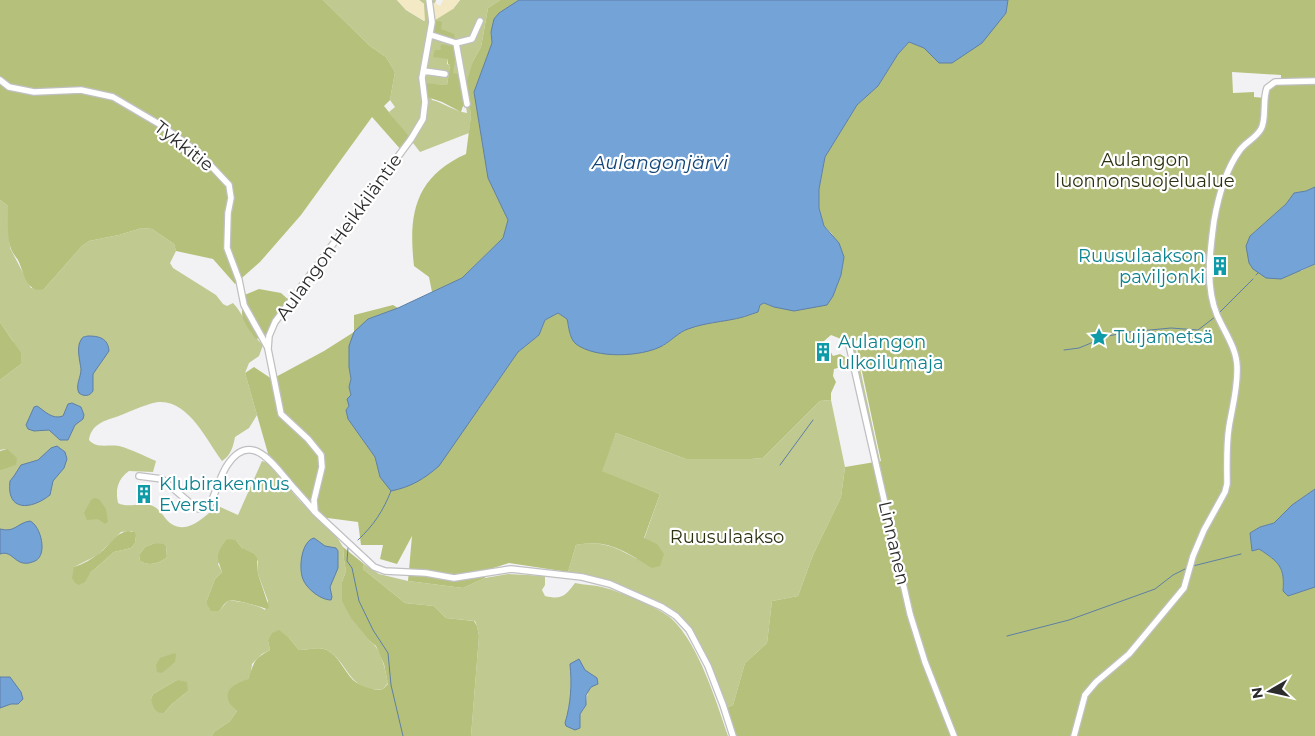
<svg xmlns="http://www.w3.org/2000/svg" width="1315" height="736" font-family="Montserrat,sans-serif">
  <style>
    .green { fill: #bfc990; fill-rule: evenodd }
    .forest { fill: #b5c17a; fill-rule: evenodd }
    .sand { fill: #f3e9c4 }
    .water { fill: #74a3d8; stroke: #5e7fa5 }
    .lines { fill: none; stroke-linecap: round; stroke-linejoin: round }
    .stream { stroke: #5e7fa5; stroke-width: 1 }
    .minor-casing { stroke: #c0c0c2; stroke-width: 8 }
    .minor { stroke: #fff; stroke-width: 5.5 }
    .labels { text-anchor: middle; stroke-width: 4.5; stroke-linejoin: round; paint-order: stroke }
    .street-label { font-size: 18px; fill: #2c2c2d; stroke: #fff }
    .park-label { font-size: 18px; fill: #2c3112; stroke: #fff }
    .culture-label { font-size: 18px; fill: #0d838f; stroke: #fff; text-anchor: start }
    .water-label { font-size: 19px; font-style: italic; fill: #124476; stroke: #fff }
  </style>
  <rect width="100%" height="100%" fill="#f2f2f5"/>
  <!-- green -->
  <path class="green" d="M323 0H397L406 10 424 21V4L419 0H436L435 3 430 4 453 9 460 0H500L488 8 481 47 473 61 469 99 471 115 469 133 420 152 389 112 395 107 390 100 395 72 386 57 370 46ZM442 44 453 64V73L466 107 467 113C454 111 444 103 432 100L425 84 447 85 450 65 447 64 448 59 435 50H440Z
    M0 200 8 206 10 248 31 288 44 289 82 246 89 241 119 235 142 228 152 229 174 244 176 251 170 263 173 268 216 295 223 304 227 306 233 303C246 317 247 331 263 345L259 356 249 363 245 373 257 415 249 428 235 437C233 447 231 455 222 461 207 441 189 401 160 402 150 402 127 413 116 417 103 421 91 425 89 440 97 449 108 444 119 446 131 449 144 456 156 461L153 472 129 471C118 479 115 489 118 503 129 509 142 501 153 506 161 510 164 518 170 523 188 536 204 516 218 506L238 515 262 461 268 463 299 500 335 534 343 547 344 560 346 571 342 582 370 641C382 650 385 669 388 683L383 689C349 694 349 662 327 650 319 646 308 650 299 650L289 638 268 641 270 650 262 654 252 664 251 672 235 708 237 711 230 721 214 732 212 736H0V471L15 465 6 449 0 450V380L21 364 13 341 0 322ZM132 531 136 536 135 543 131 548 114 552 90 573 74 567 98 555 121 532ZM236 540 242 548 258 561V574L268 601 265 610C261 606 233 599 228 601 225 603 222 608 219 611L207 600 215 579 222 572 218 564ZM155 543 166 546 167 557C160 563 149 567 140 561L139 555 145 547ZM177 680 188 691 172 704 164 713 151 699 153 694Z
    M849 345 856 350 880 461 875 462Z
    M831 400 845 467 841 497 813 555 798 596 772 601 767 643 745 663 733 705 726 708 690 628 663 605 637 592 611 581 568 572 576 545C601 540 615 547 637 559L660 494 601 471 616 433 686 459H751L763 458 820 401Z
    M364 564 379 574 408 581 463 588 485 578 508 574 545 576V585L542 590 545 596C562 600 565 596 575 583 584 585 594 585 602 587 619 591 660 608 672 619 699 645 716 701 728 736H471L479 636 477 626 475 621 446 618 434 606 405 603 363 569ZM570 664 589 673 591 687C587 693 587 696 586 703 584 714 573 718 565 723 571 703 572 685 570 664Z"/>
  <!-- forest -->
  <path class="forest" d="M0 0H323L370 46 386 57 395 72 390 100 384 106 411 139 402 151 372 117 301 215 260 262 235 284 213 259 176 251 174 244 152 229 142 228 119 235 89 241 82 246 44 289C26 294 24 272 18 260 15 256 11 251 10 246 7 234 8 219 8 206L0 200Z
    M500 0H519L499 13 491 32 492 43 474 92 488 178 508 220 503 238 462 278 432 292 429 277 414 266C408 214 415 177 466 154L471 115 466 85 473 61 481 47 488 8Z
    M1008 0H1315V187L1306 191 1294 193 1286 204 1250 236 1301 271 1315 264V489L1292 505 1274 523 1260 527 1250 533 1252 551 1259 549C1279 562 1285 567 1283 591L1288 596 1315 587V736H734L726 708 733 705 745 663 767 643 772 601 798 596 813 555 841 497 845 467 881 461 857 348 859 339 854 342 851 339 846 341 831 335 824 341 830 348 829 349 833 356 840 354 845 357 847 362 845 366 834 369 833 376 836 382 831 393V400L820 401 763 458 751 459H686L616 433 602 471 660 494 644 538 657 544 664 554 660 566 652 568C626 552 608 538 576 545L568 572 509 563 487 570 485 578 463 588 408 581 412 536 397 564 380 559 383 545H361L358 522 320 517 269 457 245 373 254 367 272 379 324 351 354 332V315L393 305 398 308 368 319 349 367 351 379 349 387 351 395 349 406 346 410 348 419 375 457 380 477 478 410 518 352 539 335 545 320 558 313 567 319 570 335 663 346C671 340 680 332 689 328 712 321 736 321 758 312L760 305 764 303 774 307 833 296 841 275 844 257 832 234 824 226 819 208V189L825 157 857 105 878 86 898 54 909 42 924 48 939 63 1006 13ZM1232 72 1281 75V84L1272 86 1265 98 1254 97V92L1233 93Z
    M437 21 442 22 441 29 454 34 456 43 431 35 432 22Z
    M441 44 457 47 453 73 460 74 466 107 463 106 461 112 442 102 424 96 423 83 447 85 450 65 448 64V59L433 57 435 50H440Z
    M259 289 281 293 291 302 269 336 256 339C251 332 242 322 242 313 242 305 245 306 242 296Z
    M0 322 21 353V364L0 380Z
    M7 449 17 458 16 465 0 471V451Z
    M94 498 99 499 106 509 108 522 105 524 98 519 87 520 84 513 91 500Z
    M128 531 135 532 136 536 135 543 131 548 114 552 90 573 85 582 79 585 75 583 72 578 74 567C83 564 92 559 100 553 109 546 115 533 128 531Z
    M227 539 236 540 242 548 254 554 257 558 258 574 269 607 267 609C260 607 234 598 228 601 224 603 222 608 219 611H211L207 604V600L215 579 222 572C216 555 216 554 227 539Z
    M155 543 163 544 166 546 167 557C160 563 149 567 140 561L139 555 145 547Z
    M343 547 364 564 363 569 405 603 434 606 446 618 474 621 477 626 479 636 471 736H212L214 732 230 721 237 711C235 708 230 705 229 702 223 688 238 683 248 679 255 662 252 660 270 650L268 641 272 633 279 630 289 638 299 650C308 650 318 646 327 650 339 656 344 671 353 680 358 685 375 692 383 689 384 688 387 685 388 684L384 664 376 646 370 641 351 618 342 601V582L346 571 344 560Z
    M175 653 176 655 175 662 162 673 157 672 156 665 160 658Z
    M177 680 187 682 188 691 172 704 164 713C155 714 153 707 151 699L153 694Z"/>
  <!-- sand -->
  <path class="sand" d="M397 0H419L424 4 425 21 406 10Z
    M443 0H460L453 9 432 22 430 4 435 3 440 6Z"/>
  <!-- water -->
  <path class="water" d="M519 0H1008L1006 13 982 43 952 63H939L924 48 909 42 898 54 878 86 857 105 825 157 819 189V208L824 226 839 243 844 257 841 275 833 296 827 305 794 311 774 307 764 303 760 305 758 312 752 314C732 322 709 321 688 329 679 332 671 341 662 346 641 357 596 359 576 344 569 338 569 327 567 319L558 313 545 320 539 335 518 352 439 466C424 479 411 487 391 491L380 477 375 457 348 419 346 410 349 406 347 399 351 395 349 387 351 379 349 367V346L354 332 368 319 398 308 462 278 503 238 508 220 488 178 474 92 492 43 491 32 494 19 499 13Z
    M1315 187V264L1281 279 1266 278 1253 269 1249 263 1246 246 1250 236 1286 204 1294 193 1306 191Z
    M88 336C99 336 108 338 109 351L93 374V391C90 396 84 397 79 393 75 385 81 378 81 369 80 361 76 347 81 340 83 336 84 337 88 336Z
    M72 403 81 407 84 415 83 419 75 425 68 440H60L49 430 34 431 28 429 26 425 34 407 37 406C45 411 52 420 63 416L68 404Z
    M57 446 65 452 67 459 64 468 53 481 50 495C31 510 6 512 10 481L14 476 21 465 38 460 51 448Z
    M1315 489V587L1288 596 1283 591C1285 567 1279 562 1259 549L1252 551 1250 533 1260 527 1274 523 1292 505Z
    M30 521C41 526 48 555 35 561 15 570 14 549 0 554V529C15 533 17 523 30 521Z
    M314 538 325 546 336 548 338 551V568L330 587 332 597 331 600C320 600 304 587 302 576 299 565 302 541 314 538Z
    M579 659 585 670 597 678 598 684 591 687 586 695V705L580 714V728L575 730 566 726 565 723C571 703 572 685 570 664Z
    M0 677H10L21 692 23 699 18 704H11L0 708Z"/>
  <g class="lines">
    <!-- stream -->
    <path class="stream" d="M1256 275 1258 273
      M1220 312 1253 279
      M1064 350 1079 348 1108 336 1129 332 1171 328 1198 330 1215 317
      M780 465 813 420
      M358 540C374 525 383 511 391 491
      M348 548 347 561 352 568 359 601 373 630 388 653 391 685 403 736
      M1193 566 1241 554
      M1007 636 1069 620 1155 589 1173 575 1187 568"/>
    <!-- minor casing -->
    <g class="minor-casing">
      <path id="minor" d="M429 0 432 22 422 78 425 102 423 119 411 139 275 322 269 336 268 349 281 414 308 439 321 455 322 467 314 500 315 512 374 567 385 571 426 573 454 578 511 569 582 577 610 584 662 607 676 616 689 630 708 666 723 705 733 736
        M431 35 456 43 467 104
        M456 43 472 39 480 21
        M424 71 445 74
        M0 80 9 87 34 92 81 90 113 97 159 124 199 153 229 185 231 198 228 213 227 248 239 280 244 305 268 348
        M849 345 910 614 925 662 954 736
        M139 476 162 479 196 508 200 509 209 506C216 493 220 475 228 464 250 432 271 461 287 480 296 491 306 501 315 512
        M1074 736 1085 695 1096 682 1129 654 1184 588 1193 556 1204 530 1225 492 1227 484C1227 466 1226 446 1229 427 1232 408 1238 388 1237 367 1237 349 1224 331 1217 315 1205 286 1210 251 1214 221 1218 198 1226 169 1240 150 1246 142 1256 138 1261 129 1267 118 1262 101 1267 88L1275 82 1315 81"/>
    </g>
    <!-- minor -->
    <use href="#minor" class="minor"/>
  </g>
  <!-- icons -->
  <defs>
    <g id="building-bare" transform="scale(1.5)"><path d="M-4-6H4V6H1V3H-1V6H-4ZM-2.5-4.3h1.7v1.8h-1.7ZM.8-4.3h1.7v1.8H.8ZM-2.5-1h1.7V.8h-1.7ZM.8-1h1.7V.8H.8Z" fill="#0f9aa8" stroke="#fff" stroke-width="2.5" paint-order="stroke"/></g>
    <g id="sight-bare" transform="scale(1.5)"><path d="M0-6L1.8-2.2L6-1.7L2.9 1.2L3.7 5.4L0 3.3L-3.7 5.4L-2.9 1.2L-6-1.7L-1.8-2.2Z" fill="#0f9aa8" stroke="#fff" stroke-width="2.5" paint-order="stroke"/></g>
  </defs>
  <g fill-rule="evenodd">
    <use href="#building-bare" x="1220" y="266"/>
    <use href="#sight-bare" x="1099" y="337"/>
    <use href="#building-bare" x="823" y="352"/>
    <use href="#building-bare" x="144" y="494"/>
  </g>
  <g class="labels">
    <!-- street labels -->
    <g class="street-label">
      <text transform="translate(184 146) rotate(38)" y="6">Tykkitie</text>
      <text transform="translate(339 237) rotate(-54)" y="6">Aulangon Heikkiläntie</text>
      <text transform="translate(894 543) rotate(77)" y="6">Linnanen</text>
    </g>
    <!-- park labels -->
    <g class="park-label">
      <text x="1145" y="166">Aulangon<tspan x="1145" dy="21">luonnonsuojelualue</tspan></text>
      <text x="727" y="543">Ruusulaakso</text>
    </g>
    <!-- culture labels -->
    <g class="culture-label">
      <text x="1205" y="262" text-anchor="end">Ruusulaakson<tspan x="1205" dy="21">paviljonki</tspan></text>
      <text x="1114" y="343">Tuijametsä</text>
      <text x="838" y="348">Aulangon<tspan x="838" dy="21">ulkoilumaja</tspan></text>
      <text x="159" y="490">Klubirakennus<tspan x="159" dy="21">Eversti</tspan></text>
    </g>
    <!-- water labels -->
    <g class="water-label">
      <text x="660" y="169">Aulangonjärvi</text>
    </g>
  </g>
  <!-- north arrow -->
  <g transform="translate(1270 691) rotate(261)" stroke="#ffffff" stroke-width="4" paint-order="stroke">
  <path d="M0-4L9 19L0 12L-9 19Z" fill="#2c2c2d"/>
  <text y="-8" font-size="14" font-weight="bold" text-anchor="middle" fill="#2c2c2d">N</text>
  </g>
</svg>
